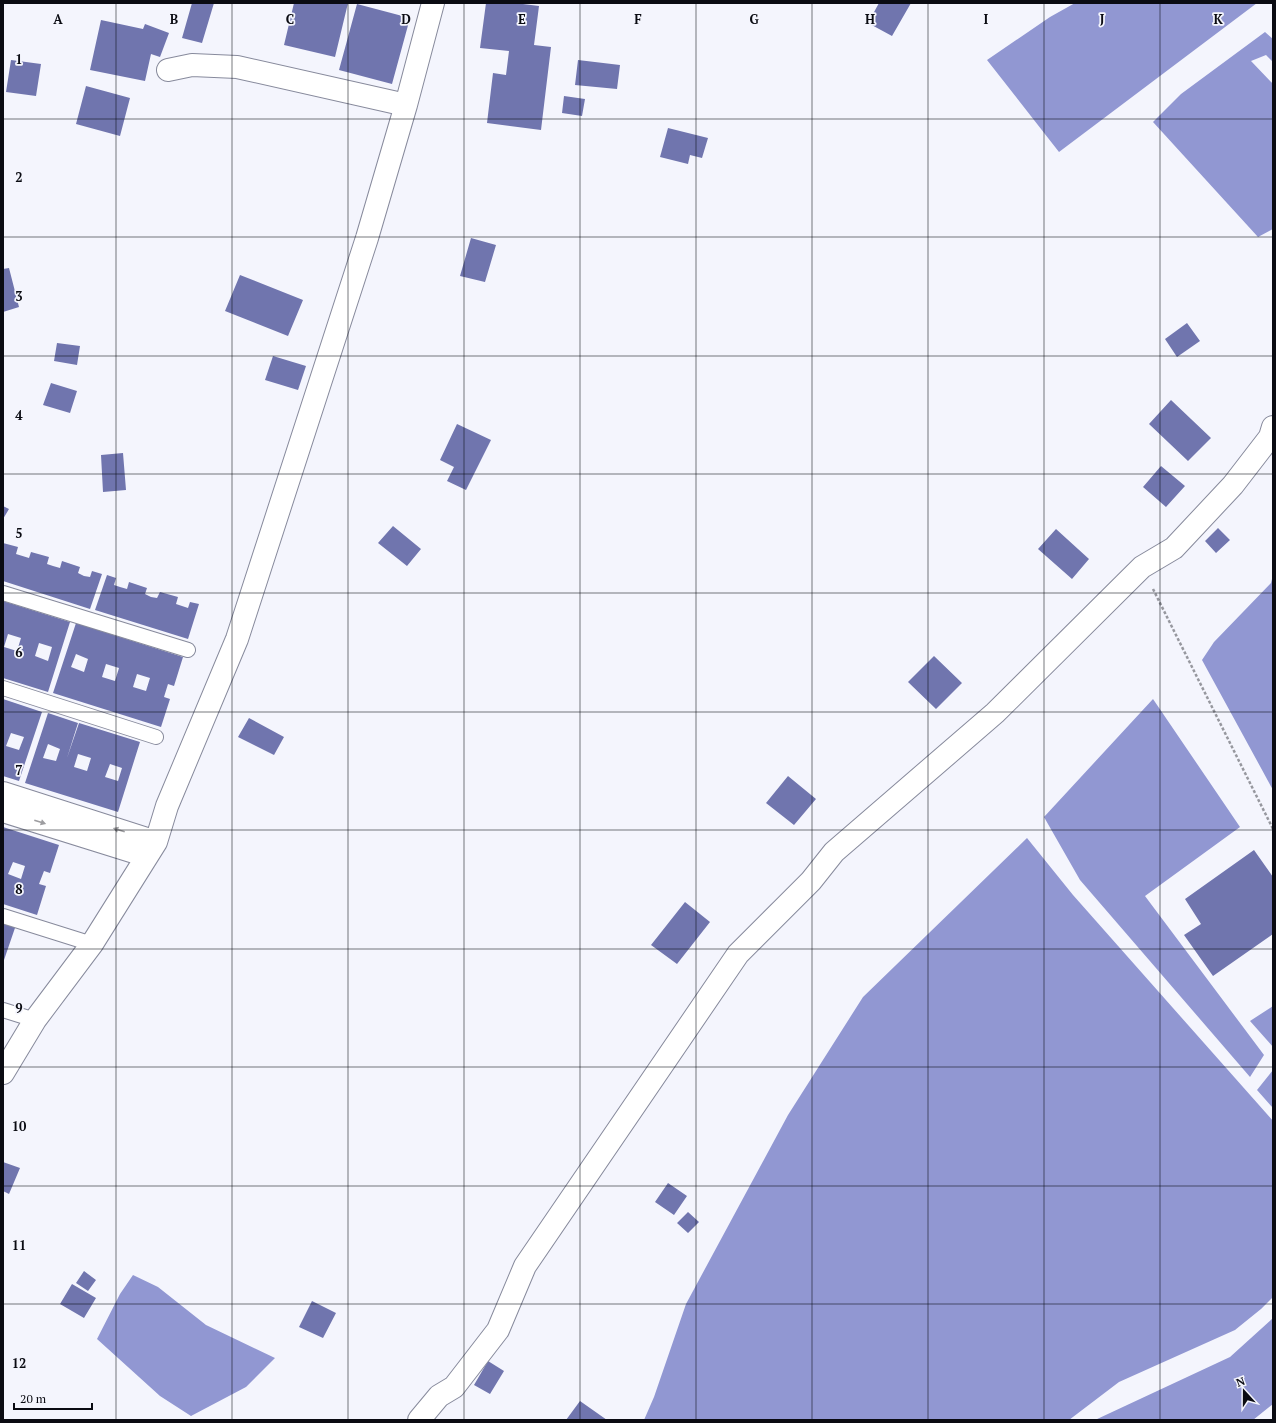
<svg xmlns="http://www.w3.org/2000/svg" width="1276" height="1423" font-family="'PT Serif',serif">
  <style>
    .water { fill: #9197d2 }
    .building { fill: #7075ae; fill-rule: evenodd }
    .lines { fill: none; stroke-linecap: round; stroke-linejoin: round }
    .lane-casing { stroke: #878a9c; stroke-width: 16 }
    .street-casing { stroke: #878a9c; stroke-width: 24 }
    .path { stroke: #97989f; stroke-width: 2.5; stroke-dasharray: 3 2; stroke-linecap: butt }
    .lane { stroke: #fff; stroke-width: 14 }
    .street { stroke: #fff; stroke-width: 22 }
    .oneway { fill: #9d9da0 }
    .grid { fill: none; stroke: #0a0b12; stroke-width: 1; stroke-opacity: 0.55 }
    .grid-label { font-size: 13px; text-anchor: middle; font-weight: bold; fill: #0a0b12; stroke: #f4f5fd; stroke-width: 3.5; stroke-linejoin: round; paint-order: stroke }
  </style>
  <rect width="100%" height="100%" fill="#f4f5fd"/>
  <!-- water -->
  <path class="water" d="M1075 3H1257L1059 152 987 60 1050 17Z
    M1265 32 1273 39V62L1266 55 1251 61 1273 84V229L1258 237 1153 122 1181 94Z
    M1273 575V790L1202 660 1214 642 1271 583Z
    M1153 699 1240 827 1145 896 1264 1055 1250 1077 1080 880 1044 817Z
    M1027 838 1073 895 1273 1121V1297L1261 1309 1235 1330 1119 1382 1069 1420H644L654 1397 686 1304 788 1115 863 997Z
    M1273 1006V1047L1250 1021Z
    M1273 1070V1108L1257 1090Z
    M133 1275 158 1287 206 1325 275 1358 246 1387 191 1416 160 1396 97 1339 120 1294Z
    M1273 1318V1404L1253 1420H1095L1230 1357Z"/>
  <!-- building -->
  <path class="building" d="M192 3H214L202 43 182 38Z
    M294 3H348L335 57 284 45Z
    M486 3H515L539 6 534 45 551 47 541 130 487 123 493 73 506 75 509 51 480 48Z
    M879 3H911L892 36 868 23Z
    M357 4 410 18 392 84 339 70Z
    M101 20 143 29 145 24 169 33 160 57 151 54 145 81 90 70Z
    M11 60 41 64 36 96 6 92Z
    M578 60 620 65 617 89 575 85Z
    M86 86 130 98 120 136 76 124Z
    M564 96 585 99 582 116 562 113Z
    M668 128 708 138 702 158 690 155 688 164 660 157Z
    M471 238 496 245 485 282 460 276Z
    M9 268 19 307 3 312V269Z
    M240 275 303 300 288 336 225 311Z
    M1187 323 1200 341 1177 357 1165 339Z
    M57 343 80 346 77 365 54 361Z
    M273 356 306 366 298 390 265 380Z
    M51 383 77 391 70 413 43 405Z
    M1171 400 1211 438 1188 461 1149 424Z
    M457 424 491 440 466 490 447 481 454 467 440 460Z
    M123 453 126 490 103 492 101 455Z
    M1161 466 1185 486 1166 507 1143 487Z
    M3 506 9 509 3 519Z
    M393 526 421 549 407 566 378 543Z
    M1218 528 1230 540 1216 553 1205 541Z
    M1056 529 1089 559 1072 579 1038 549Z
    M3 543 18 547 16 554 29 558 31 552 49 557 47 564 53 566 60 568 62 561 80 567 78 573 84 576 90 577 92 571 102 574 90 609 3 581Z
    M107 575 116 578 114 585 120 587 127 589 129 582 147 588 145 594 151 597 157 598 160 592 178 597 176 604 188 608 190 602 199 604 188 639 95 610Z
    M3 601 70 622 48 692 3 678ZM8 634 21 638 17 651 4 647ZM39 643 52 647 48 661 35 656Z
    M76 623 183 657 174 686 168 684 164 697 170 699 161 727 53 693ZM76 654 88 659 84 672 71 667ZM106 664 119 668 115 681 102 677ZM137 674 150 678 146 691 133 687Z
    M934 656 962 683 936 709 908 682Z
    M3 699 42 712 19 781 3 776ZM11 733 24 737 19 750 6 746Z
    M48 713 78 723 67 758 79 723 140 742 118 812 25 783ZM48 744 60 749 56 761 43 758ZM78 754 91 758 87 771 74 767ZM110 764 122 768 118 781 105 777Z
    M249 718 284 737 274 755 238 737Z
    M788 776 816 799 794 825 766 803Z
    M3 827 59 845 50 873 44 871 39 884 46 886 37 915 3 904ZM13 862 25 866 21 879 8 874Z
    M1254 850 1273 877V934L1213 976 1184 935 1201 924 1185 899Z
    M685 902 710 922 677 964 651 945Z
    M3 921 16 925 4 960H3Z
    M3 1162 20 1168 9 1194 3 1191Z
    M668 1183 687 1196 674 1215 655 1202Z
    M688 1212 699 1222 688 1233 677 1223Z
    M84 1271 96 1280 88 1291 76 1283Z
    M72 1284 96 1298 84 1318 60 1304Z
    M312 1301 336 1313 323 1338 299 1327Z
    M488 1361 504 1371 490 1394 474 1385Z
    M580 1401 607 1420H566Z"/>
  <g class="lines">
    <!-- lane casing -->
    <g class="lane-casing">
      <path id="lane" d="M3 593 188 650
        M3 688 156 737
        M3 916 92 944
        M3 1010 35 1020"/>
    </g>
    <!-- street casing -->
    <g class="street-casing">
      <path id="street" d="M168 70 192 65 237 67 406 105
        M3 793 156 842
        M3 811 147 856
        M3 1073 35 1020 92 944 156 842 167 806 237 639 367 238 406 105 433 3
        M419 1420 439 1396 454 1387 498 1330 525 1266 738 954 811 881 834 852 995 713 1142 567 1174 548 1233 485 1270 437 1273 427"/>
    </g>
    <!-- path -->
    <path class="path" d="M1153 589 1273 829"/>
    <!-- lane -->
    <use href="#lane" class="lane"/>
    <!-- street -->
    <use href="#street" class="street"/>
  </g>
  <!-- one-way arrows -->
  <defs><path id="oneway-solid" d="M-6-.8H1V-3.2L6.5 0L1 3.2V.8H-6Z"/></defs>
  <g class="oneway">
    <use href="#oneway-solid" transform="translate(40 822) rotate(18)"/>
    <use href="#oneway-solid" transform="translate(119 830) rotate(-162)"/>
  </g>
  <!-- grid -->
  <path class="grid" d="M116 3V1420M232 3V1420M348 3V1420M464 3V1420M580 3V1420M696 3V1420M812 3V1420M928 3V1420M1044 3V1420M1160 3V1420M3 119H1273M3 237H1273M3 356H1273M3 474H1273M3 593H1273M3 712H1273M3 830H1273M3 949H1273M3 1067H1273M3 1186H1273M3 1304H1273"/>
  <g class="grid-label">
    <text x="58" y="24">A</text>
    <text x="174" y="24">B</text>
    <text x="290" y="24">C</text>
    <text x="406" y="24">D</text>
    <text x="522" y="24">E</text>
    <text x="638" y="24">F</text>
    <text x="754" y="24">G</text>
    <text x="870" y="24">H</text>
    <text x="986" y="24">I</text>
    <text x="1102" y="24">J</text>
    <text x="1218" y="24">K</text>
    <text x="19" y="64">1</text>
    <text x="19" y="182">2</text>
    <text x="19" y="301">3</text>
    <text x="19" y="420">4</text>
    <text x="19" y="538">5</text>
    <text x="19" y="657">6</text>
    <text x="19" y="775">7</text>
    <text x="19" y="894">8</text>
    <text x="19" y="1013">9</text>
    <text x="19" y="1131">10</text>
    <text x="19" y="1250">11</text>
    <text x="19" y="1368">12</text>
  </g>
  <!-- border -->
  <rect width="1276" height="1423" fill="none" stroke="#0a0b12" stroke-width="8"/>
  <!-- north arrow -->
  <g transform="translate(1244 1391) rotate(339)" stroke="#f4f5fd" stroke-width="3" paint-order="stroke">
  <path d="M0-3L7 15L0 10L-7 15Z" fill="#0a0b12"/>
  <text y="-6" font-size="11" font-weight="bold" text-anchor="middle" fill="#0a0b12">N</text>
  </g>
  <!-- scale -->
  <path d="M14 1403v6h78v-6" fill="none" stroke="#0a0b12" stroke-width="2"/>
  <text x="20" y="1403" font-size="12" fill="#0a0b12" stroke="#f4f5fd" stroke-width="3" paint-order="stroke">20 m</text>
</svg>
